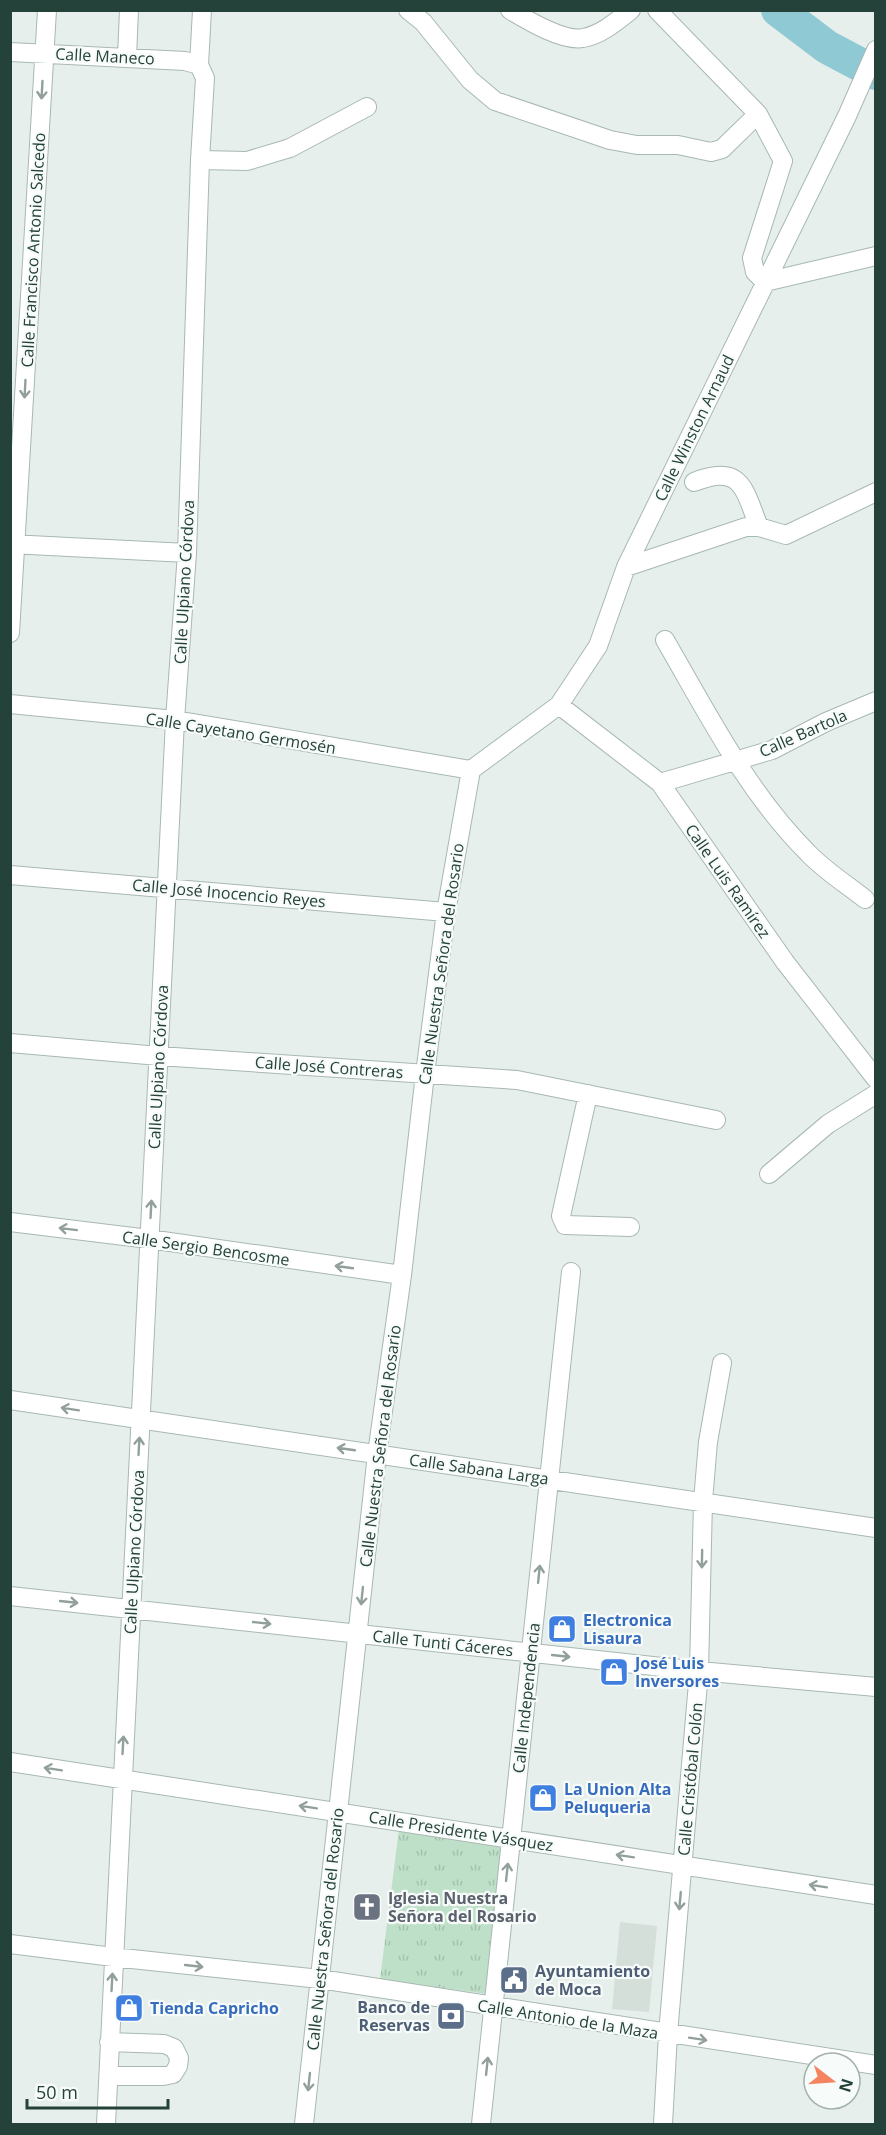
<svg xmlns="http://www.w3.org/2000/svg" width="886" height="2135" font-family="'Open Sans',sans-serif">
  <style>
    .built { fill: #d4dfda }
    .park { fill: url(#park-tufts) }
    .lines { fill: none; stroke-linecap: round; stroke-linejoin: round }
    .river { stroke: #8ec9d4; stroke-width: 34 }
    .minor-casing { stroke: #a8b8b2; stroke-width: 20 }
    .minor { stroke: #fff; stroke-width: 18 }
    .oneway { stroke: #92a09c }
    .labels { text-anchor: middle; stroke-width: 4.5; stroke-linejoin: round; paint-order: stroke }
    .street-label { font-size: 16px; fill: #24423a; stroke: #f7fbf9 }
    .shop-label { font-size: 16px; font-weight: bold; fill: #366cbe; stroke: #f7fbf9; text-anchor: start }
    .worship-label { font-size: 16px; font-weight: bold; fill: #5b616d; stroke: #f7fbf9; text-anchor: start }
    .service-label { font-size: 16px; font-weight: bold; fill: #4e5e75; stroke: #f7fbf9; text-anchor: start }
  </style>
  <defs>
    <pattern id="park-tufts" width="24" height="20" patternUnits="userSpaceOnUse" patternTransform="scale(1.5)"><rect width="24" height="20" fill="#bfe0c8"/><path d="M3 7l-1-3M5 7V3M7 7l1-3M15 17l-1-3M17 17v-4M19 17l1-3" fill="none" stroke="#a4c1ad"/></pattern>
  </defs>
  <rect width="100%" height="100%" fill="#e6efeb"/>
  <!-- built -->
  <path class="built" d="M620 1922 657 1926 649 2012 612 2009Z"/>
  <!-- park -->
  <path class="park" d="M399 1829 504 1844 487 1994 380 1979Z"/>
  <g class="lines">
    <!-- river -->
    <path class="river" d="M778 10 827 47 876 73"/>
    <!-- minor casing -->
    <g class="minor-casing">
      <path id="minor" d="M408 10 423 22 470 80 495 101 610 140 637 145H678L711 152 722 149 758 114
        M510 10C527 20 563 42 583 38 601 35 617 21 631 10
        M657 10 758 114 783 161 752 258 755 272 765 282 876 256
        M10 52 185 61 199 65
        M127 57 129 10
        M200 160 247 161 290 148 367 107
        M694 482C742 463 744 489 759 527
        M10 544 187 553
        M626 567 746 527H759L786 535 876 492
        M10 633 47 10
        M665 640C708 714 747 792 808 853 824 870 846 884 865 899
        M10 704 175 720 471 770
        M559 705 660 783 785 962 876 1079
        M471 770 559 705 598 646 626 567 847 116 876 50
        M660 783 772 750 826 722 876 701
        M10 875 446 912
        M10 1043 159 1056 517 1080 716 1120
        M588 1094 561 1216 565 1225 630 1227
        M769 1174 828 1124 876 1094
        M10 1222 149 1239 402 1275
        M10 1400 876 1528
        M10 1596 699 1671 876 1687
        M10 1762 876 1895
        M10 1944 113 1957 320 1979 876 2065
        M109 2076H163L173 2074 178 2066 179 2058 174 2048 164 2044 109 2042
        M106 2124 175 720 187 553 200 160 205 78 199 65 202 10
        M304 2124 377 1454 402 1275 425 1074 446 912 471 770
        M481 2124 571 1272
        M663 2124 668 2034 699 1671 703 1501 708 1442 722 1363"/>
    </g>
    <!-- minor -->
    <use href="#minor" class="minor"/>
  </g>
  <!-- one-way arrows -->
  <defs><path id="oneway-shaft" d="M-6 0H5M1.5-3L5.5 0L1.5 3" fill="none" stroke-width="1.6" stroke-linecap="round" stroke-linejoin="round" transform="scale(1.5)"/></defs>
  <g class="oneway">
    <use href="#oneway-shaft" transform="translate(42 90) rotate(93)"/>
    <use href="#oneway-shaft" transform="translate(25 389) rotate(93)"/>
    <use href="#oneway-shaft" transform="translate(151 1209) rotate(-87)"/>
    <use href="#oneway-shaft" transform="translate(68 1229) rotate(-173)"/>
    <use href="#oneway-shaft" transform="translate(344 1267) rotate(-172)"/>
    <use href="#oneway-shaft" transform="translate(70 1409) rotate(-171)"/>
    <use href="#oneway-shaft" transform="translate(139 1446) rotate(-87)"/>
    <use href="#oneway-shaft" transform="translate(346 1449) rotate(-172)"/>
    <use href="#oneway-shaft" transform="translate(702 1559) rotate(91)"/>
    <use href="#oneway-shaft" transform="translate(539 1574) rotate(-84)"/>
    <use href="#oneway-shaft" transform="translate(362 1596) rotate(96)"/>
    <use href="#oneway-shaft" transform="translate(69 1602) rotate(6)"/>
    <use href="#oneway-shaft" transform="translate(262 1623) rotate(6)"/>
    <use href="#oneway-shaft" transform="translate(561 1656) rotate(6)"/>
    <use href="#oneway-shaft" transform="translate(123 1745) rotate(-87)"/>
    <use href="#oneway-shaft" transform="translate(53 1769) rotate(-171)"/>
    <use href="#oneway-shaft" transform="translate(308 1807) rotate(-171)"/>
    <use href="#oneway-shaft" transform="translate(625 1856) rotate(-171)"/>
    <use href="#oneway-shaft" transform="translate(507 1872) rotate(-84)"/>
    <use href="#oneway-shaft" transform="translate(818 1886) rotate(-171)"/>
    <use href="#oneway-shaft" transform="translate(680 1901) rotate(95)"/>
    <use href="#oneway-shaft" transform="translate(194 1966) rotate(6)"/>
    <use href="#oneway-shaft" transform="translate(112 1982) rotate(-87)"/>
    <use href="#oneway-shaft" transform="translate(698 2039) rotate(9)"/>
    <use href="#oneway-shaft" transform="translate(487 2066) rotate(-84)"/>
    <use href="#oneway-shaft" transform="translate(309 2082) rotate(96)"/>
  </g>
  <!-- icons -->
  <defs>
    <g id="shop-square" transform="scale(1.5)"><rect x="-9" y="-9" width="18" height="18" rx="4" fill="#3f7fe0" stroke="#f7fbf9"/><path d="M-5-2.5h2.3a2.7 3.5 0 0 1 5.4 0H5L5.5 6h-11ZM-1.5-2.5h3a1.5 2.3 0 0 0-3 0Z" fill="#fff"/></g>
    <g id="church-square" transform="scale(1.5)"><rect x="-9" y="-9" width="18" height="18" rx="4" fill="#6b7280" stroke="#f7fbf9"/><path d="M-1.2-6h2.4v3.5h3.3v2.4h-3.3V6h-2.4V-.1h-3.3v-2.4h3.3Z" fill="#fff"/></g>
    <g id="civic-square" transform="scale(1.5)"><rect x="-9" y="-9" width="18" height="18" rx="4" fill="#5c6f8a" stroke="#f7fbf9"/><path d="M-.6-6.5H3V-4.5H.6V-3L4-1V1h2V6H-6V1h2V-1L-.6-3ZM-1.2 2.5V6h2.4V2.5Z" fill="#fff"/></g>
    <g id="bank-square" transform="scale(1.5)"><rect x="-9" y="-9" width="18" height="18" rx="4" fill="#5c6f8a" stroke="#f7fbf9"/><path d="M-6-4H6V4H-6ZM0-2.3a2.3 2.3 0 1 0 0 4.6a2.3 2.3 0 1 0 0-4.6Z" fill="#fff"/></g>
  </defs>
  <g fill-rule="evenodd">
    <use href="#shop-square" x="562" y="1629"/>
    <use href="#shop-square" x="614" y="1672"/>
    <use href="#shop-square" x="543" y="1798"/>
    <use href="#church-square" x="367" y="1907"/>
    <use href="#civic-square" x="514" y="1980"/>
    <use href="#shop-square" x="129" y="2008"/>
    <use href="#bank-square" x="451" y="2016"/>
  </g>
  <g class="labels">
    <!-- street labels -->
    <g class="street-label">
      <text transform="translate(105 56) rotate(3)" y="6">Calle Maneco</text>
      <text transform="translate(33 250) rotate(-87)" y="6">Calle Francisco Antonio Salcedo</text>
      <text transform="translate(694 428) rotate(-64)" y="6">Calle Winston Arnaud</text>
      <text transform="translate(184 582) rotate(-87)" y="6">Calle Ulpiano Córdova</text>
      <text transform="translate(241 733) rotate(9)" y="6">Calle Cayetano Germosén</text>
      <text transform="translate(803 733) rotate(-24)" y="6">Calle Bartola</text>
      <text transform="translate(728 881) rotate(55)" y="6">Calle Luis Ramírez</text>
      <text transform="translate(229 893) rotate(5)" y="6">Calle José Inocencio Reyes</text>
      <text transform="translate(441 964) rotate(-82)" y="6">Calle Nuestra Señora del Rosario</text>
      <text transform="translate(158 1067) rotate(-87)" y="6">Calle Ulpiano Córdova</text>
      <text transform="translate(329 1067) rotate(4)" y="6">Calle José Contreras</text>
      <text transform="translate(206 1248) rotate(8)" y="6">Calle Sergio Bencosme</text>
      <text transform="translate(380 1446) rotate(-83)" y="6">Calle Nuestra Señora del Rosario</text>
      <text transform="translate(479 1469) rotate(8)" y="6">Calle Sabana Larga</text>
      <text transform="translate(134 1552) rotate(-87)" y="6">Calle Ulpiano Córdova</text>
      <text transform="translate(443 1643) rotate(6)" y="6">Calle Tunti Cáceres</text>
      <text transform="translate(526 1698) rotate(-84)" y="6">Calle Independencia</text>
      <text transform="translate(690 1779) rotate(-85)" y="6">Calle Cristóbal Colón</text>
      <text transform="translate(461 1831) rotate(9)" y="6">Calle Presidente Vásquez</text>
      <text transform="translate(325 1929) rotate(-84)" y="6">Calle Nuestra Señora del Rosario</text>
      <text transform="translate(568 2019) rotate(9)" y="6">Calle Antonio de la Maza</text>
    </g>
    <!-- shop labels -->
    <g class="shop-label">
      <text x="583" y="1626">Electronica<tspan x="583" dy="18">Lisaura</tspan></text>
      <text x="635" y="1669">José Luis<tspan x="635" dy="18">Inversores</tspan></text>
      <text x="564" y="1795">La Union Alta<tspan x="564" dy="18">Peluqueria</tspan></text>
      <text x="150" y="2014">Tienda Capricho</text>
    </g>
    <!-- worship labels -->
    <g class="worship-label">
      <text x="388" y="1904">Iglesia Nuestra<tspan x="388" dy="18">Señora del Rosario</tspan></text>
    </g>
    <!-- service labels -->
    <g class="service-label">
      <text x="535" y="1977">Ayuntamiento<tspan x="535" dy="18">de Moca</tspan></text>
      <text x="430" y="2013" text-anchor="end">Banco de<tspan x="430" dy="18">Reservas</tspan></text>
    </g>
  </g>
  <!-- border -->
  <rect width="886" height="2135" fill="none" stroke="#24423a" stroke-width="24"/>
  <!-- north arrow -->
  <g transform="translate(832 2081) rotate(107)"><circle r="28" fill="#f7fbf9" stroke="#a3b1ad" stroke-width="1.5"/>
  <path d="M0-4.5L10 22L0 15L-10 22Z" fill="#f4845f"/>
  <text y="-9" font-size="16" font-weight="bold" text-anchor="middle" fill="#24423a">N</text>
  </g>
  <!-- scale -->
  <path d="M27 2099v9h141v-9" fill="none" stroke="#24423a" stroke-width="3"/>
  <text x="36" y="2099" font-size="18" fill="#24423a" stroke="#f7fbf9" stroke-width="4.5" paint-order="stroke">50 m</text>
</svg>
